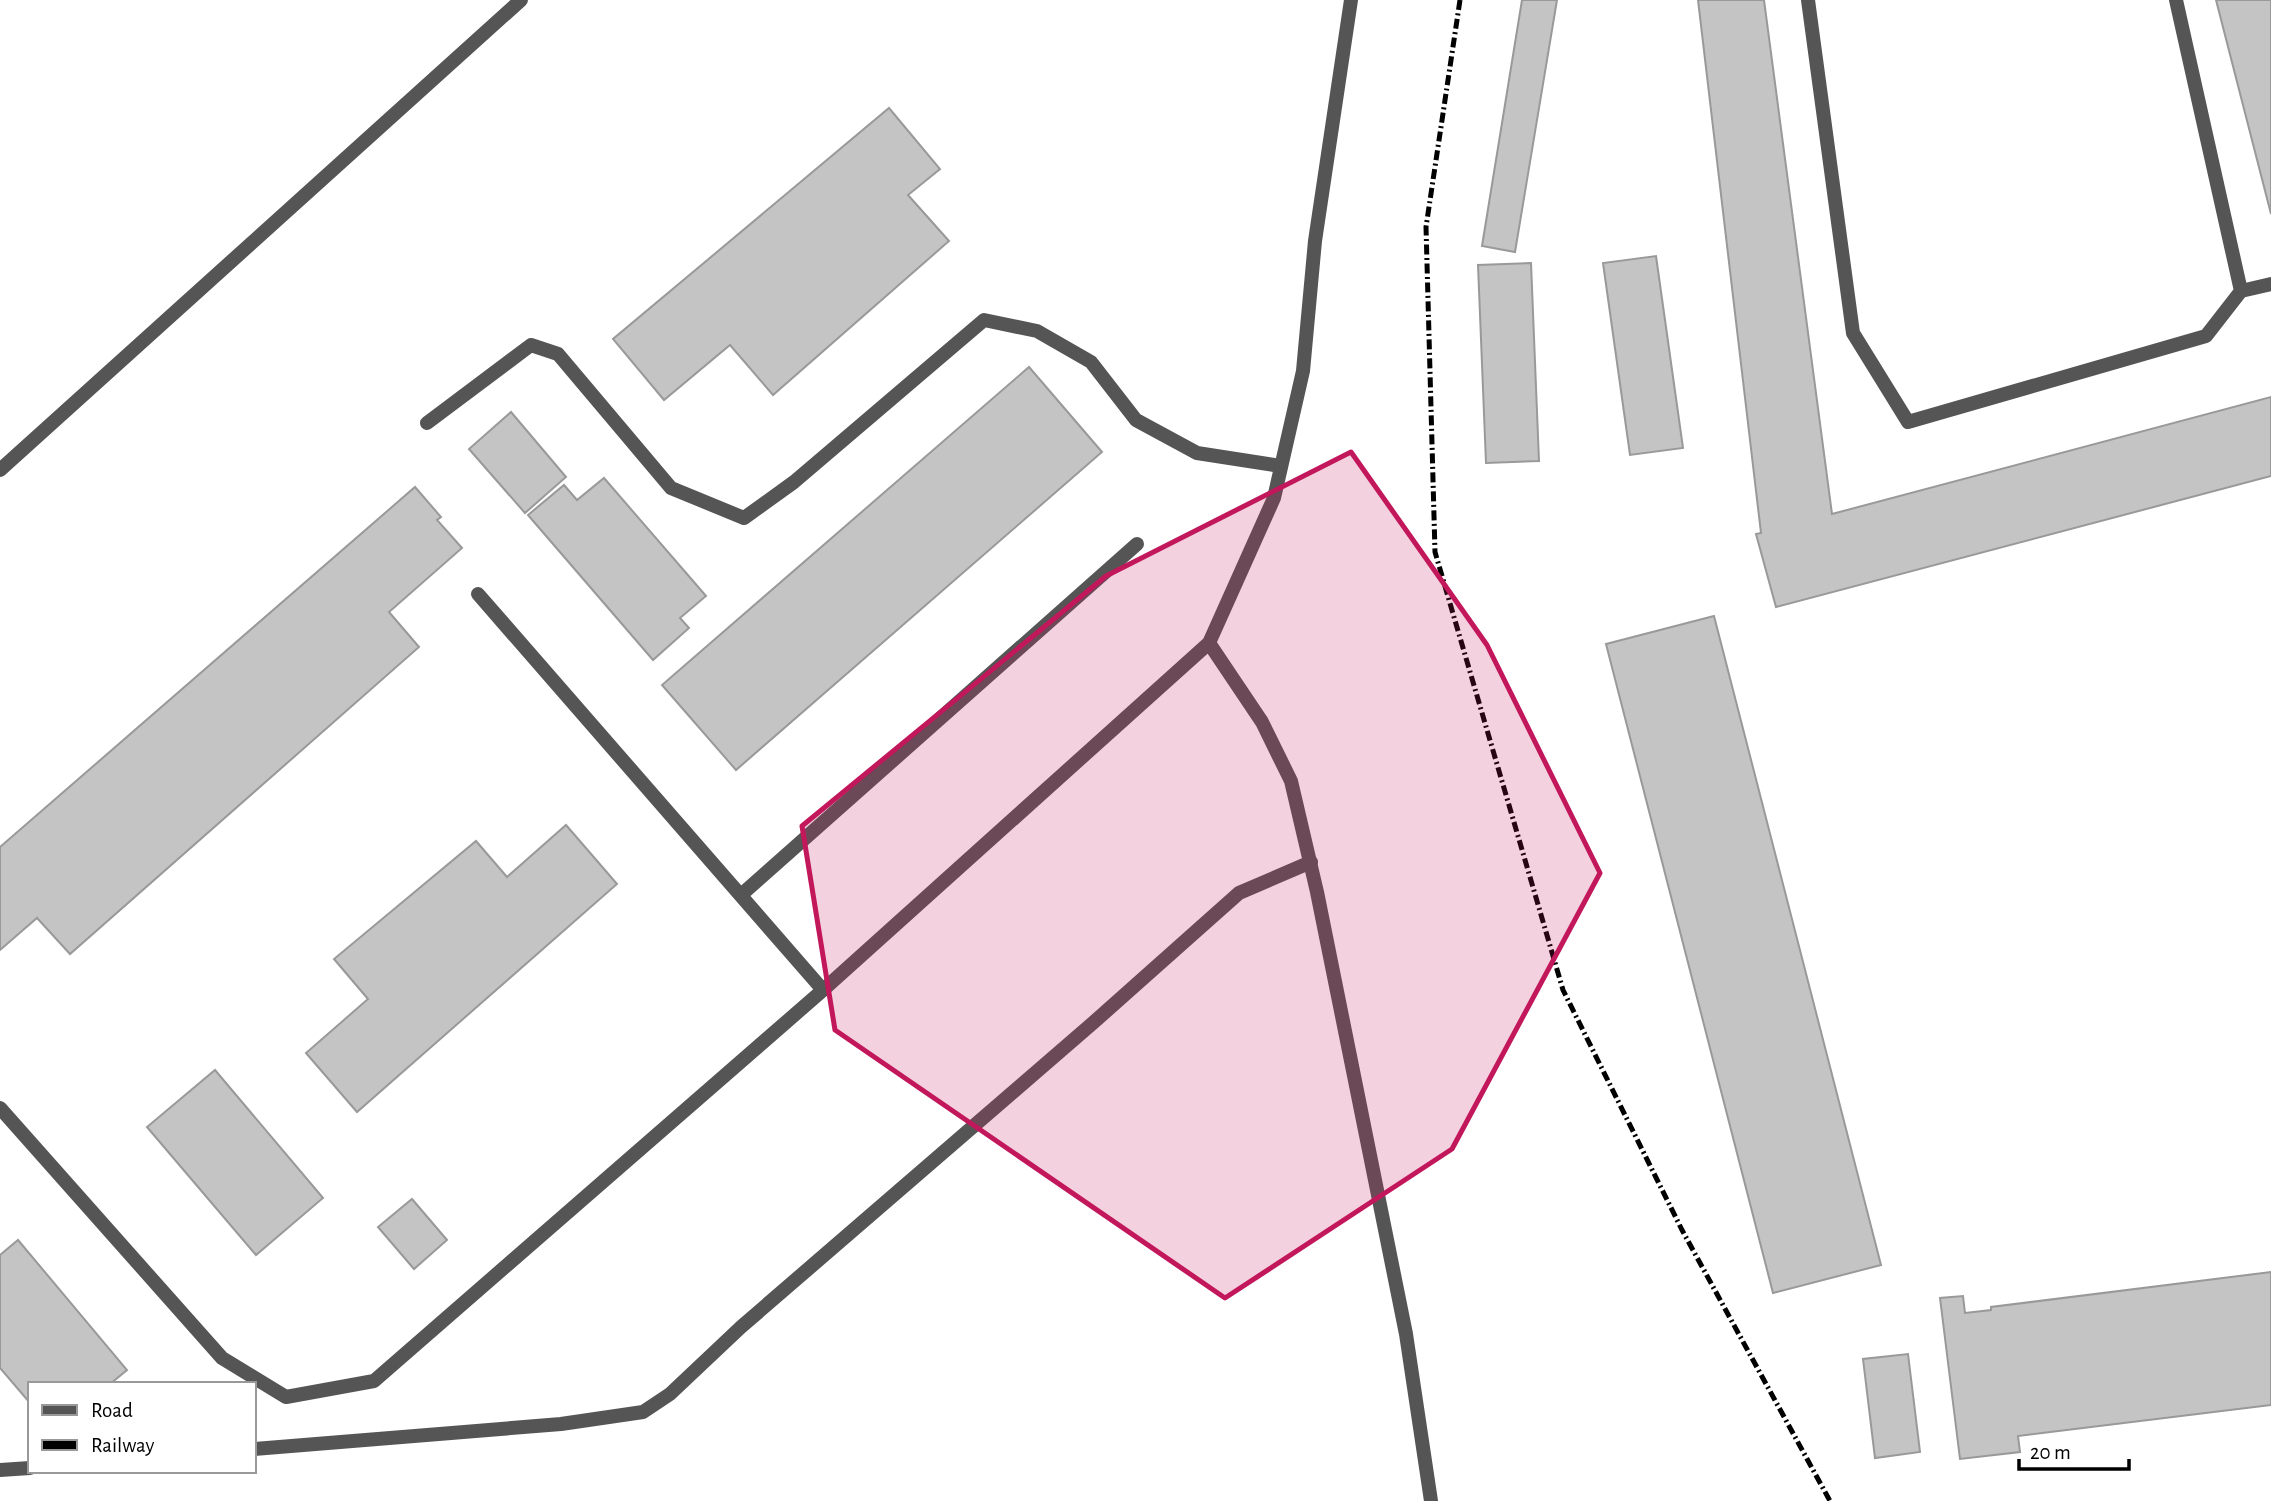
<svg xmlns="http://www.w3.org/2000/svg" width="2271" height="1501" font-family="'Alegreya Sans',sans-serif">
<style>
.building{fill:#c4c4c4;stroke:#999;stroke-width:2}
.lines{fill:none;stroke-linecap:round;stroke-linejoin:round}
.lane{stroke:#555;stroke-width:14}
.street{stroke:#555;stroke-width:14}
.rail{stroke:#000;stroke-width:5;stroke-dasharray:10 3.5 2 3.5;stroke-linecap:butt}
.marked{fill:#c2185b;fill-opacity:0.2;stroke:#c2185b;stroke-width:5;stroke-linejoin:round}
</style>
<rect width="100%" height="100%" fill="#fff"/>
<g class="building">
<polygon points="1522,0 1557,0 1515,252 1482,246"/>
<polygon points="1698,0 1764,0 1832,514 2271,397 2271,476 1776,607 1756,534 1761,533"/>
<polygon points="2216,0 2271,0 2271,214"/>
<polygon points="889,108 940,169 908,195 949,241 773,395 730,345 664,400 613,339"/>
<polygon points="1656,256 1683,448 1630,455 1603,263"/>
<polygon points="1531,263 1539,461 1486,463 1478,265"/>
<polygon points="1029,367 1102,452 736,770 662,685"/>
<polygon points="511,412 566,477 525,513 469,449"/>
<polygon points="604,478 706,596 680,618 689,628 653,660 528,515 564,485 577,500"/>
<polygon points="415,487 441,517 437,520 462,548 389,612 419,647 70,954 37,918 0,950 0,847"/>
<polygon points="1714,616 1881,1265 1773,1293 1606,644"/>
<polygon points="566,825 617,884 357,1112 306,1053 368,999 334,959 476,841 507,877"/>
<polygon points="215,1070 323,1198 256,1255 147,1127"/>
<polygon points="412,1199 447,1240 414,1269 378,1227"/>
<polygon points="18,1240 127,1370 110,1384 30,1384 30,1403 0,1368 0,1255"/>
<polygon points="2271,1272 2271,1405 2018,1436 2020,1452 1960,1459 1940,1298 1963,1296 1965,1313 1991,1310 1991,1307"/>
<polygon points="1908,1354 1920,1452 1875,1458 1863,1359"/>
</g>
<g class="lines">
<g class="lane">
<polyline points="1808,0 1853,333 1908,422 2206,336 2241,291 2176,0"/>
<polyline points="2241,291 2271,284"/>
<polyline points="427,423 531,345 558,354 671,488 744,518 794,482 984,320 1037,331 1091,362 1136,420 1197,453 1281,466"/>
<polyline points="478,594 823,990"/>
<polyline points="1209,643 1262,722 1291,781 1317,892 1406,1334 1431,1501"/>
<polyline points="741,895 1137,544"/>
<polyline points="0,1108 222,1358 286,1397 374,1381 823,990 1209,643 1274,498 1303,371 1315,241 1351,0"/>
<polyline points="254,1449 561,1424 643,1412 670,1394 741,1327 1094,1022 1239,893 1311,862"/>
<polyline points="0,1470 30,1468"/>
</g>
<polyline class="street" points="0,470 521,0"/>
<polyline class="rail" points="1460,0 1426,227 1435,552 1563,990 1682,1230 1830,1501"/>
</g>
<path class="marked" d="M1351 452 1487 645 1600 873 1452 1149 1225 1298 835 1030 802 826 1106 576Z"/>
<rect x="28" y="1382" width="228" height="91" fill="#ffffff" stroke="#999999" stroke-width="2"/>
<rect x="42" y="1405" width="35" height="10" fill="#555555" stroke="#999999" stroke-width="2"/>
<text x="91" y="1417" font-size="21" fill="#000000">Road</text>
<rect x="42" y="1440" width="35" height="10" fill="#000000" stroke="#999999" stroke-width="2"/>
<text x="91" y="1452" font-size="21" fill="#000000">Railway</text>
<path d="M2019 1459v10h110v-10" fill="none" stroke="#000000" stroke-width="3.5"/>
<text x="2030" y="1459" font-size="21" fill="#000000" stroke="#ffffff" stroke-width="5" paint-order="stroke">20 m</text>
</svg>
